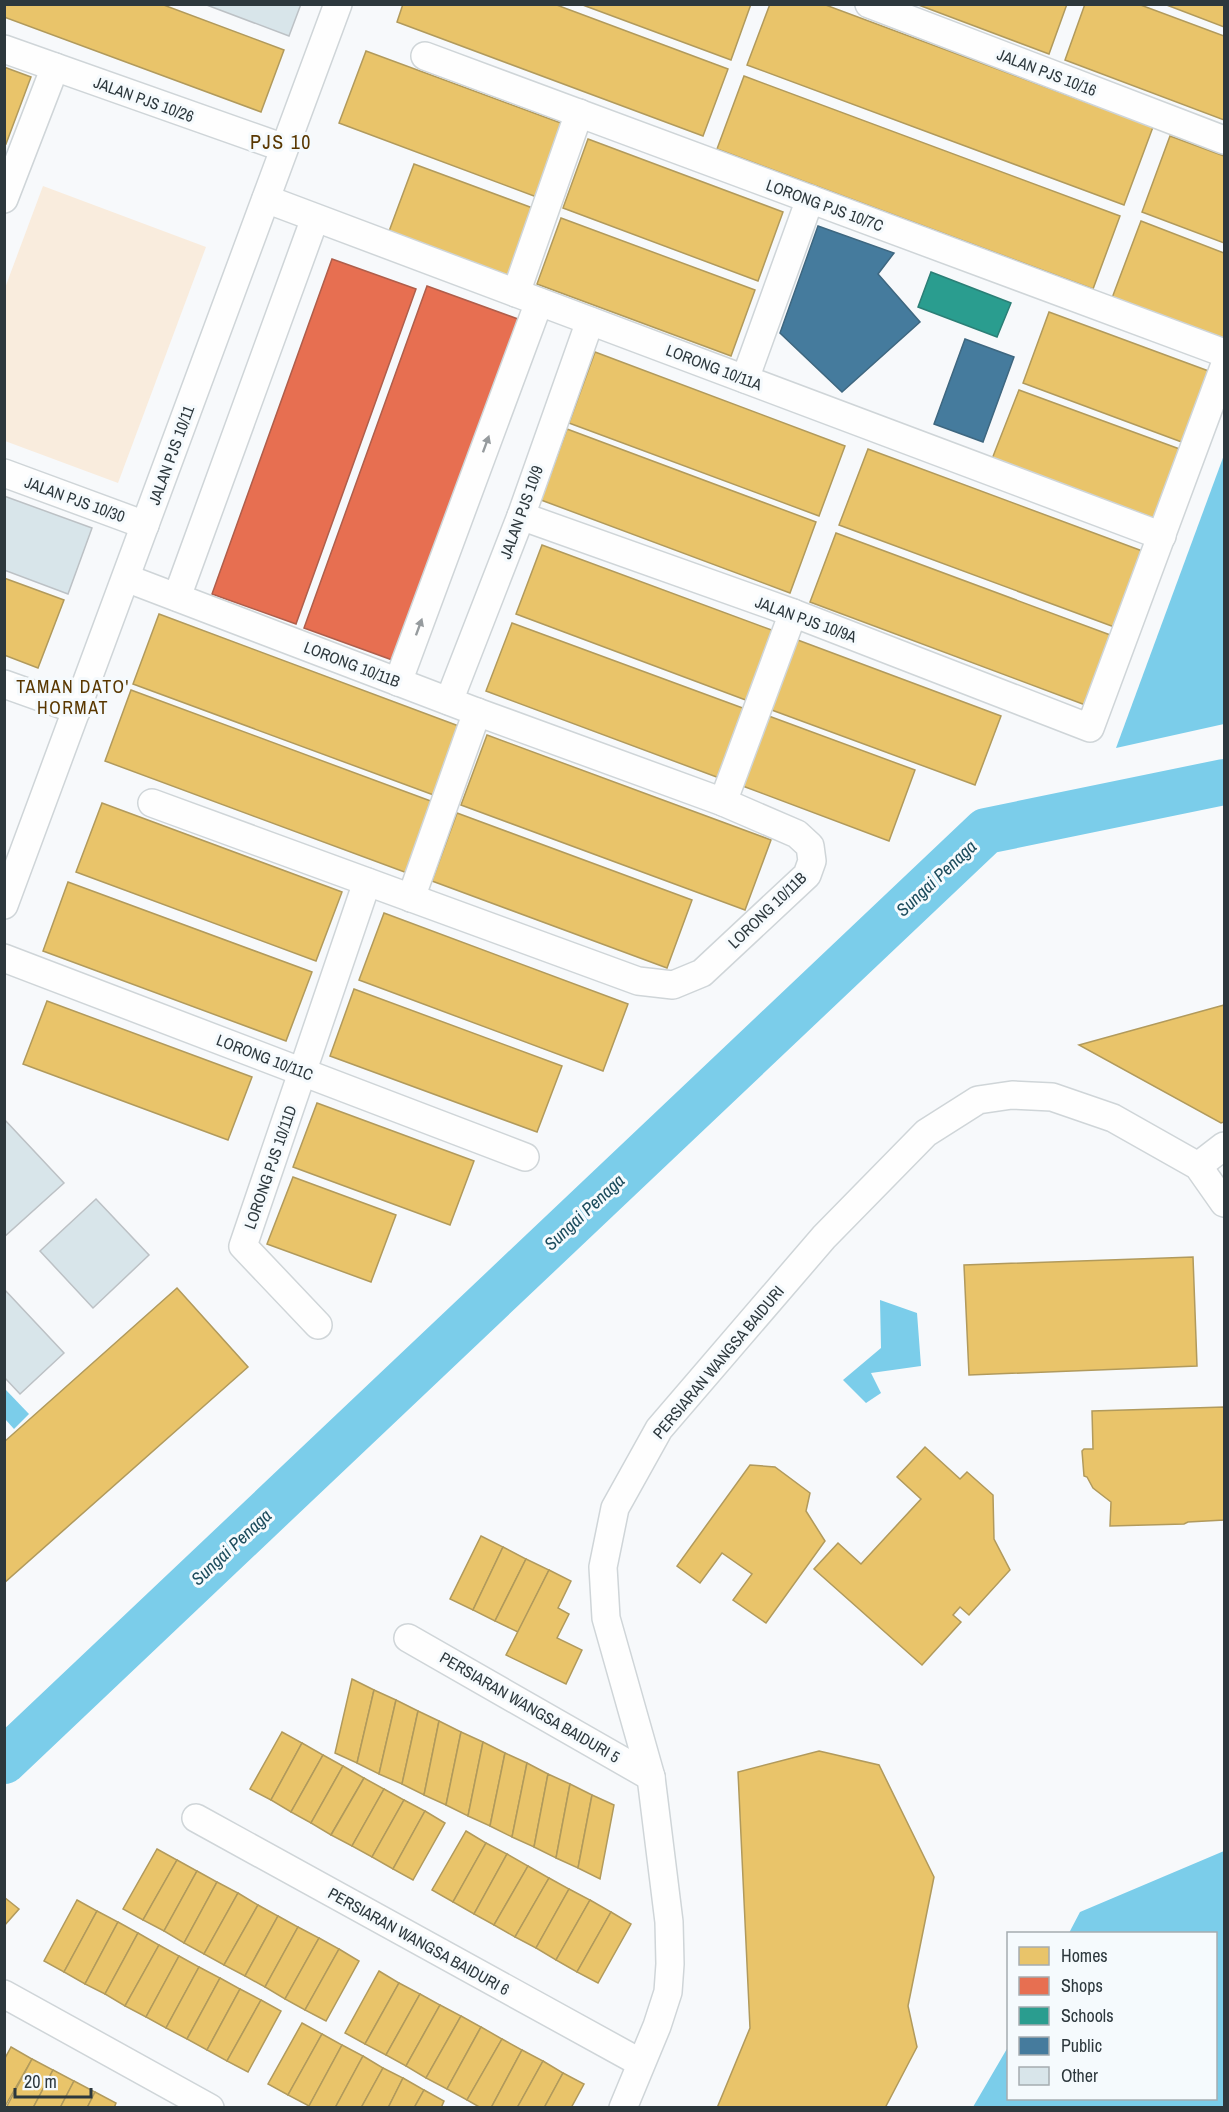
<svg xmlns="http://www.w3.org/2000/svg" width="1229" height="2112" font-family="'Archivo Narrow',sans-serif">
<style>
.green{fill:#f9ecdd}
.water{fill:#7bcdea}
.homes{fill:#e9c46a;stroke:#b19a5c;stroke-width:1.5}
.shops{fill:#e76f51;stroke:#af5e4b;stroke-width:1.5}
.schools{fill:#2a9d8f;stroke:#2b7f76;stroke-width:1.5}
.public{fill:#457b9d;stroke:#3e6780;stroke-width:1.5}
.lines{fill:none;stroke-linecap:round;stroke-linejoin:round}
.river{stroke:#7bcdea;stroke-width:46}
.building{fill:#d8e5ea;stroke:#bcc1c5;stroke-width:1.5}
.minor-casing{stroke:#cfd5d8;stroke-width:30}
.minor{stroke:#fefefe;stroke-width:27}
.oneway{fill:#969b9e}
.labels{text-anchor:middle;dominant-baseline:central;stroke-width:6;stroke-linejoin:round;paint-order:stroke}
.street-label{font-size:16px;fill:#2d383d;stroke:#f5fafd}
.neighbourhood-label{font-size:18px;letter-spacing:1.5px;fill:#593700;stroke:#f5fafd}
.water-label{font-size:18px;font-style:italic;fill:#1b4b5c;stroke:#f5fafd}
.quarter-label{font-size:20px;letter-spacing:1.5px;fill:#593700;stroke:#f5fafd}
</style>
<rect width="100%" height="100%" fill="#f7f9fb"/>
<polygon class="green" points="43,186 206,247 118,483 5,441 5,288"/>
<g class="water">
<polygon points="1224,455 1224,724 1116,748"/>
<polygon points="880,1300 917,1313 921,1366 871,1373 881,1393 866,1403 843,1380 881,1348"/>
<polygon points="5,1389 29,1414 14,1429 5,1419"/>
<polygon points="1224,1851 1224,2107 973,2107 1008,2047 1008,2098 1216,2098 1216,1934 1069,1933 1080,1912"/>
</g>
<g class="homes">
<polygon points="4,4 161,4 284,50 261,112 4,17"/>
<polygon points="403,4 554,4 728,69 703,136 397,22"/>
<polygon points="580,4 751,4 731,60"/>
<polygon points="770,4 823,4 1153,127 1124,205 747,65"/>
<polygon points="916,4 1067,4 1049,54"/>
<polygon points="1085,4 1138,4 1224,36 1224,120 1065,60"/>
<polygon points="1164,4 1224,4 1224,27"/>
<polygon points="366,51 569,126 542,199 339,123"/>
<polygon points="4,67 31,77 6,144 4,143"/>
<polygon points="744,76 1120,216 1093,289 717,149"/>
<polygon points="1170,136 1224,156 1224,243 1142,212"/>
<polygon points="588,139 783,212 758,281 563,208"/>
<polygon points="414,164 538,210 512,280 388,234"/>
<polygon points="561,218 755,290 731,356 537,284"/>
<polygon points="1141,221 1224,253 1224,340 1112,298"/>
<polygon points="1049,312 1214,373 1187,444 1023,383"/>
<polygon points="595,352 845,446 819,516 569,423"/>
<polygon points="1019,390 1185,451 1159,521 992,459"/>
<polygon points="567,429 816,522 790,593 541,500"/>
<polygon points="868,449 1145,552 1117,628 839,525"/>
<polygon points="836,533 1113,636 1088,706 810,602"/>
<polygon points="542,545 777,632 751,702 516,614"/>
<polygon points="4,578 64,600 38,668 4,655"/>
<polygon points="159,614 464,728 439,797 133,684"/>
<polygon points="512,623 748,710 722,779 486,691"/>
<polygon points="795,639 1001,716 975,785 769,709"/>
<polygon points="131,690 436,803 410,874 105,761"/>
<polygon points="766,715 915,770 889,841 740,785"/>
<polygon points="487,735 771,840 745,910 461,805"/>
<polygon points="102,803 342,892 316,961 76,872"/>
<polygon points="457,813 692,900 667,968 432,881"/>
<polygon points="68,882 312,972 286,1041 43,951"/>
<polygon points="384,913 628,1004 603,1071 359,980"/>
<polygon points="354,989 562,1066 537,1132 330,1056"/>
<polygon points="47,1001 252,1077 228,1140 23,1064"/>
<polygon points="1224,1005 1224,1122 1221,1123 1079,1045"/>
<polygon points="317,1103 474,1161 450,1225 293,1167"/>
<polygon points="293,1177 396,1215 371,1282 267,1244"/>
<polygon points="1193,1257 1197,1366 969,1375 964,1265"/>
<polygon points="177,1288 248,1367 4,1583 4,1442"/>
<polygon points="1224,1407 1224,1520 1188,1522 1184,1524 1110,1526 1111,1502 1093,1488 1087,1477 1084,1476 1082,1451 1084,1449 1093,1449 1092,1411"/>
<polygon points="925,1447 960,1479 967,1472 993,1495 994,1539 1010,1570 969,1615 960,1607 953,1615 961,1622 922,1665 814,1569 838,1543 861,1564 921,1499 897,1477"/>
<polygon points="750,1465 775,1467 810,1493 806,1511 825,1541 766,1623 733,1600 752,1574 722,1553 700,1583 677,1566"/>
<polygon points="481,1536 503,1547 473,1610 450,1599"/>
<polygon points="503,1547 526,1559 495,1621 473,1610"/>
<polygon points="526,1559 549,1570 518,1632 495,1621"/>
<polygon points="549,1570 571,1581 558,1608 569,1614 557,1638 582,1650 566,1684 506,1655"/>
<polygon points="352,1679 374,1690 357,1763 335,1753"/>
<polygon points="374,1690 396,1700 379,1774 357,1763"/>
<polygon points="396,1700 418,1711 402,1784 379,1774"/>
<polygon points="418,1711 439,1721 424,1795 402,1784"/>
<polygon points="439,1721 461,1732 446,1805 424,1795"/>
<polygon points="282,1732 302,1743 271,1800 250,1789"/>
<polygon points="461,1732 483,1742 468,1816 446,1805"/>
<polygon points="483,1742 505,1753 490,1826 468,1816"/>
<polygon points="302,1743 323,1755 291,1812 271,1800"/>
<polygon points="819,1751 879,1765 934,1877 908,2006 917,2047 885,2108 717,2108 750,2028 738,1772"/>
<polygon points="505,1753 527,1763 512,1837 490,1826"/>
<polygon points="323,1755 343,1766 311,1823 291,1812"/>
<polygon points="527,1763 548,1774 534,1847 512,1837"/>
<polygon points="343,1766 364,1778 331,1835 311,1823"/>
<polygon points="548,1774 570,1784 556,1858 534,1847"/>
<polygon points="364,1778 384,1789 352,1846 331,1835"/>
<polygon points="570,1784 592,1795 578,1868 556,1858"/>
<polygon points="384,1789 404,1800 372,1857 352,1846"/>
<polygon points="592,1795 614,1805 600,1879 578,1868"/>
<polygon points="404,1800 425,1811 393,1869 372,1857"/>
<polygon points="425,1811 445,1823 413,1880 393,1869"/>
<polygon points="466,1831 486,1843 453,1902 432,1890"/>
<polygon points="486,1843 507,1854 474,1914 453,1902"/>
<polygon points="157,1849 177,1860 143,1920 123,1909"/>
<polygon points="507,1854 528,1866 494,1925 474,1914"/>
<polygon points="177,1860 197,1871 164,1931 143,1920"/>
<polygon points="528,1866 549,1878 515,1937 494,1925"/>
<polygon points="197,1871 217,1882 184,1943 164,1931"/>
<polygon points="549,1878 569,1889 536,1948 515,1937"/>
<polygon points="217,1882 238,1893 204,1954 184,1943"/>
<polygon points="569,1889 590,1900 556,1960 536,1948"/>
<polygon points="238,1893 258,1905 224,1965 204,1954"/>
<polygon points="4,1897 19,1909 4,1926"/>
<polygon points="77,1900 97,1911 64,1972 44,1961"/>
<polygon points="590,1900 611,1912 577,1972 556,1960"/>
<polygon points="258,1905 278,1916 245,1976 224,1965"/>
<polygon points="97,1911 118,1922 85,1984 64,1972"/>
<polygon points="611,1912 631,1924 598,1983 577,1972"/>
<polygon points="278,1916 298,1927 265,1987 245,1976"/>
<polygon points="118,1922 138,1933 105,1994 85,1984"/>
<polygon points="298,1927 319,1938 285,1999 265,1987"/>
<polygon points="138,1933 159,1945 125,2006 105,1994"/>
<polygon points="319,1938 339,1949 305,2010 285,1999"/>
<polygon points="159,1945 179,1956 146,2017 125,2006"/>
<polygon points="339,1949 359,1961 326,2021 305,2010"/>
<polygon points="179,1956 199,1967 166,2028 146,2017"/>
<polygon points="199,1967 220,1978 187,2039 166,2028"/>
<polygon points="379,1971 399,1983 365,2044 345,2033"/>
<polygon points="220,1978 240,1989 207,2050 187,2039"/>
<polygon points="399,1983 420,1994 386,2055 365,2044"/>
<polygon points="240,1989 261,2000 227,2061 207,2050"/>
<polygon points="420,1994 440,2005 406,2066 386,2055"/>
<polygon points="261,2000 281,2011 248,2072 227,2061"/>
<polygon points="440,2005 461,2016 426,2078 406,2066"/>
<polygon points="461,2016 481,2027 447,2089 426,2078"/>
<polygon points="302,2023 322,2034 288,2095 268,2084"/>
<polygon points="481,2027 502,2039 467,2100 447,2089"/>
<polygon points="322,2034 342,2045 309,2106 288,2095"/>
<polygon points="502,2039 522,2050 491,2108 481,2108 467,2100"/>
<polygon points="342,2045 363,2056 335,2108 311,2108 309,2106"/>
<polygon points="11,2047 32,2059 4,2108 4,2060"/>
<polygon points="522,2050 543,2061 517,2108 491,2108"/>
<polygon points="363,2056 383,2068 361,2108 335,2108"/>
<polygon points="32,2059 53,2070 33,2108 6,2108"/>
<polygon points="543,2061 563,2073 544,2108 517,2108"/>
<polygon points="383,2068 403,2078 388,2108 361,2108"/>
<polygon points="53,2070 74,2081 60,2108 33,2108"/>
<polygon points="563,2073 584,2084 571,2108 544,2108"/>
<polygon points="403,2078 424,2090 414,2108 388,2108"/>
<polygon points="74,2081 95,2092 87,2108 60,2108"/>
<polygon points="424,2090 444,2101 441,2108 414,2108"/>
<polygon points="95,2092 116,2103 114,2108 87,2108"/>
</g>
<g class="shops">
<polygon points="332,259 416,289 296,624 212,594"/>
<polygon points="427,286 518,319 395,661 304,628"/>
</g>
<polygon class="schools" points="931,272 1011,303 997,337 918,307"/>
<g class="public">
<polygon points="818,226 894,253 878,274 920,322 842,392 780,333"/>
<polygon points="965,339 1014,357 983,442 934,424"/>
</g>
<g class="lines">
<polyline class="river" points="4,1761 986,831 1224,782"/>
</g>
<g class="building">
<polygon points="204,4 301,4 289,36"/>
<polygon points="4,496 92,528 68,594 4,570"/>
<polygon points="4,1119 64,1183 4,1237"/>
<polygon points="96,1199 149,1255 93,1308 40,1251"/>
<polygon points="4,1289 64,1353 20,1394 4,1377"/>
</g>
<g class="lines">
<g class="minor-casing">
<g id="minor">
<polyline points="869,4 1224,140"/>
<polyline points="4,49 284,148"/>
<polyline points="425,56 1224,353"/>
<polyline points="4,199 55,67"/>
<polyline points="266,199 1162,536"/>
<polyline points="516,293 579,113"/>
<polyline points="745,379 810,199"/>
<polyline points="4,473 145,525"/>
<polyline points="521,516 793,613 1090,728 1224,367"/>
<polyline points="126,578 477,712 723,802 797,834 810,846 812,861 807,875 702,973 673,985 638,981 152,803"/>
<polyline points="177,597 315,218"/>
<polyline points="398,682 539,302"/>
<polyline points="4,684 77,710"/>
<polyline points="449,701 521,516 590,321"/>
<polyline points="723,802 793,613"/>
<polyline points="411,898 477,712"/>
<polyline points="4,905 338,4"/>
<polyline points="4,958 525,1157"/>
<polyline points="1198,1166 1224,1146"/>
<polyline points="318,1325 243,1246 367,882"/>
<polyline points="408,1638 651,1777"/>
<polyline points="196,1818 641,2063"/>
<polyline points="4,1994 210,2108"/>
<polyline points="623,2108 657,2026 668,1992 670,1964 669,1922 651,1777 606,1618 603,1567 615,1508 659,1429 824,1237 926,1133 978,1100 1012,1095 1052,1097 1113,1118 1198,1166 1224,1203"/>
</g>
</g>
<use href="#minor" class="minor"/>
</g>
<defs><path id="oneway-solid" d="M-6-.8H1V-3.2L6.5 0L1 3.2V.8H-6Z" transform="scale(1.5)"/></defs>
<g class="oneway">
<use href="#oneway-solid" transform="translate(486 444) rotate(-70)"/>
<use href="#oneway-solid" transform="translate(419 627) rotate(-70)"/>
</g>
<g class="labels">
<g class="street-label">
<text transform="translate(1047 72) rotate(21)">JALAN PJS 10/16</text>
<text transform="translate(144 99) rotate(20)">JALAN PJS 10/26</text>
<text transform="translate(825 205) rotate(20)">LORONG PJS 10/7C</text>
<text transform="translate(714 367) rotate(21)">LORONG 10/11A</text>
<text transform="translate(171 455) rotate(-70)">JALAN PJS 10/11</text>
<text transform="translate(75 499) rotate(20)">JALAN PJS 10/30</text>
<text transform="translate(521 512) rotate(-70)">JALAN PJS 10/9</text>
<text transform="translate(806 619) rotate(20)">JALAN PJS 10/9A</text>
<text transform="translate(352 664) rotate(21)">LORONG 10/11B</text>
<text transform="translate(767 910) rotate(-44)">LORONG 10/11B</text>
<text transform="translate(265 1057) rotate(21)">LORONG 10/11C</text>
<text transform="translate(270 1167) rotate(-71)">LORONG PJS 10/11D</text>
<text transform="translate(718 1362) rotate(-50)">PERSIARAN WANGSA BAIDURI</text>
<text transform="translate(530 1707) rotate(30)">PERSIARAN WANGSA BAIDURI 5</text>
<text transform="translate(419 1941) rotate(29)">PERSIARAN WANGSA BAIDURI 6</text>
</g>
<g class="neighbourhood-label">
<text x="73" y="686">TAMAN DATO'<tspan x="73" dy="21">HORMAT</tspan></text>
</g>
<g class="water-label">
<text transform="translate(936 878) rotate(-43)">Sungai Penaga</text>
<text transform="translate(584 1212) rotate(-43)">Sungai Penaga</text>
<text transform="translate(231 1547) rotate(-43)">Sungai Penaga</text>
</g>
<g class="quarter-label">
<text x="281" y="141">PJS 10</text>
</g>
</g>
<rect width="1229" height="2112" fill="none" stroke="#2d383d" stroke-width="12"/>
<rect x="1007" y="1932" width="210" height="168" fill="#f5fafd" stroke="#a5acb0" stroke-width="1.5"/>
<rect x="1019" y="1947" width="30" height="18" fill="#e9c46a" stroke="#a5acb0" stroke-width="1.5"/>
<text x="1061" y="1962" font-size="18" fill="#2d383d">Homes</text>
<rect x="1019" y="1977" width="30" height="18" fill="#e76f51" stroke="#a5acb0" stroke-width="1.5"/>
<text x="1061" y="1992" font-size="18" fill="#2d383d">Shops</text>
<rect x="1019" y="2007" width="30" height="18" fill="#2a9d8f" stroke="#a5acb0" stroke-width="1.5"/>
<text x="1061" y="2022" font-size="18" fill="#2d383d">Schools</text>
<rect x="1019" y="2037" width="30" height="18" fill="#457b9d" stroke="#a5acb0" stroke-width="1.5"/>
<text x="1061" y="2052" font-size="18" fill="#2d383d">Public</text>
<rect x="1019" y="2067" width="30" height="18" fill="#d8e5ea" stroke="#a5acb0" stroke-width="1.5"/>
<text x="1061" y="2082" font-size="18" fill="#2d383d">Other</text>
<path d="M15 2088v9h76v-9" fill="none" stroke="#2d383d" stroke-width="3"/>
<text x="24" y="2088" font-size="18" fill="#2d383d" stroke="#f5fafd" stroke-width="4.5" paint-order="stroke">20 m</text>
</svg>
